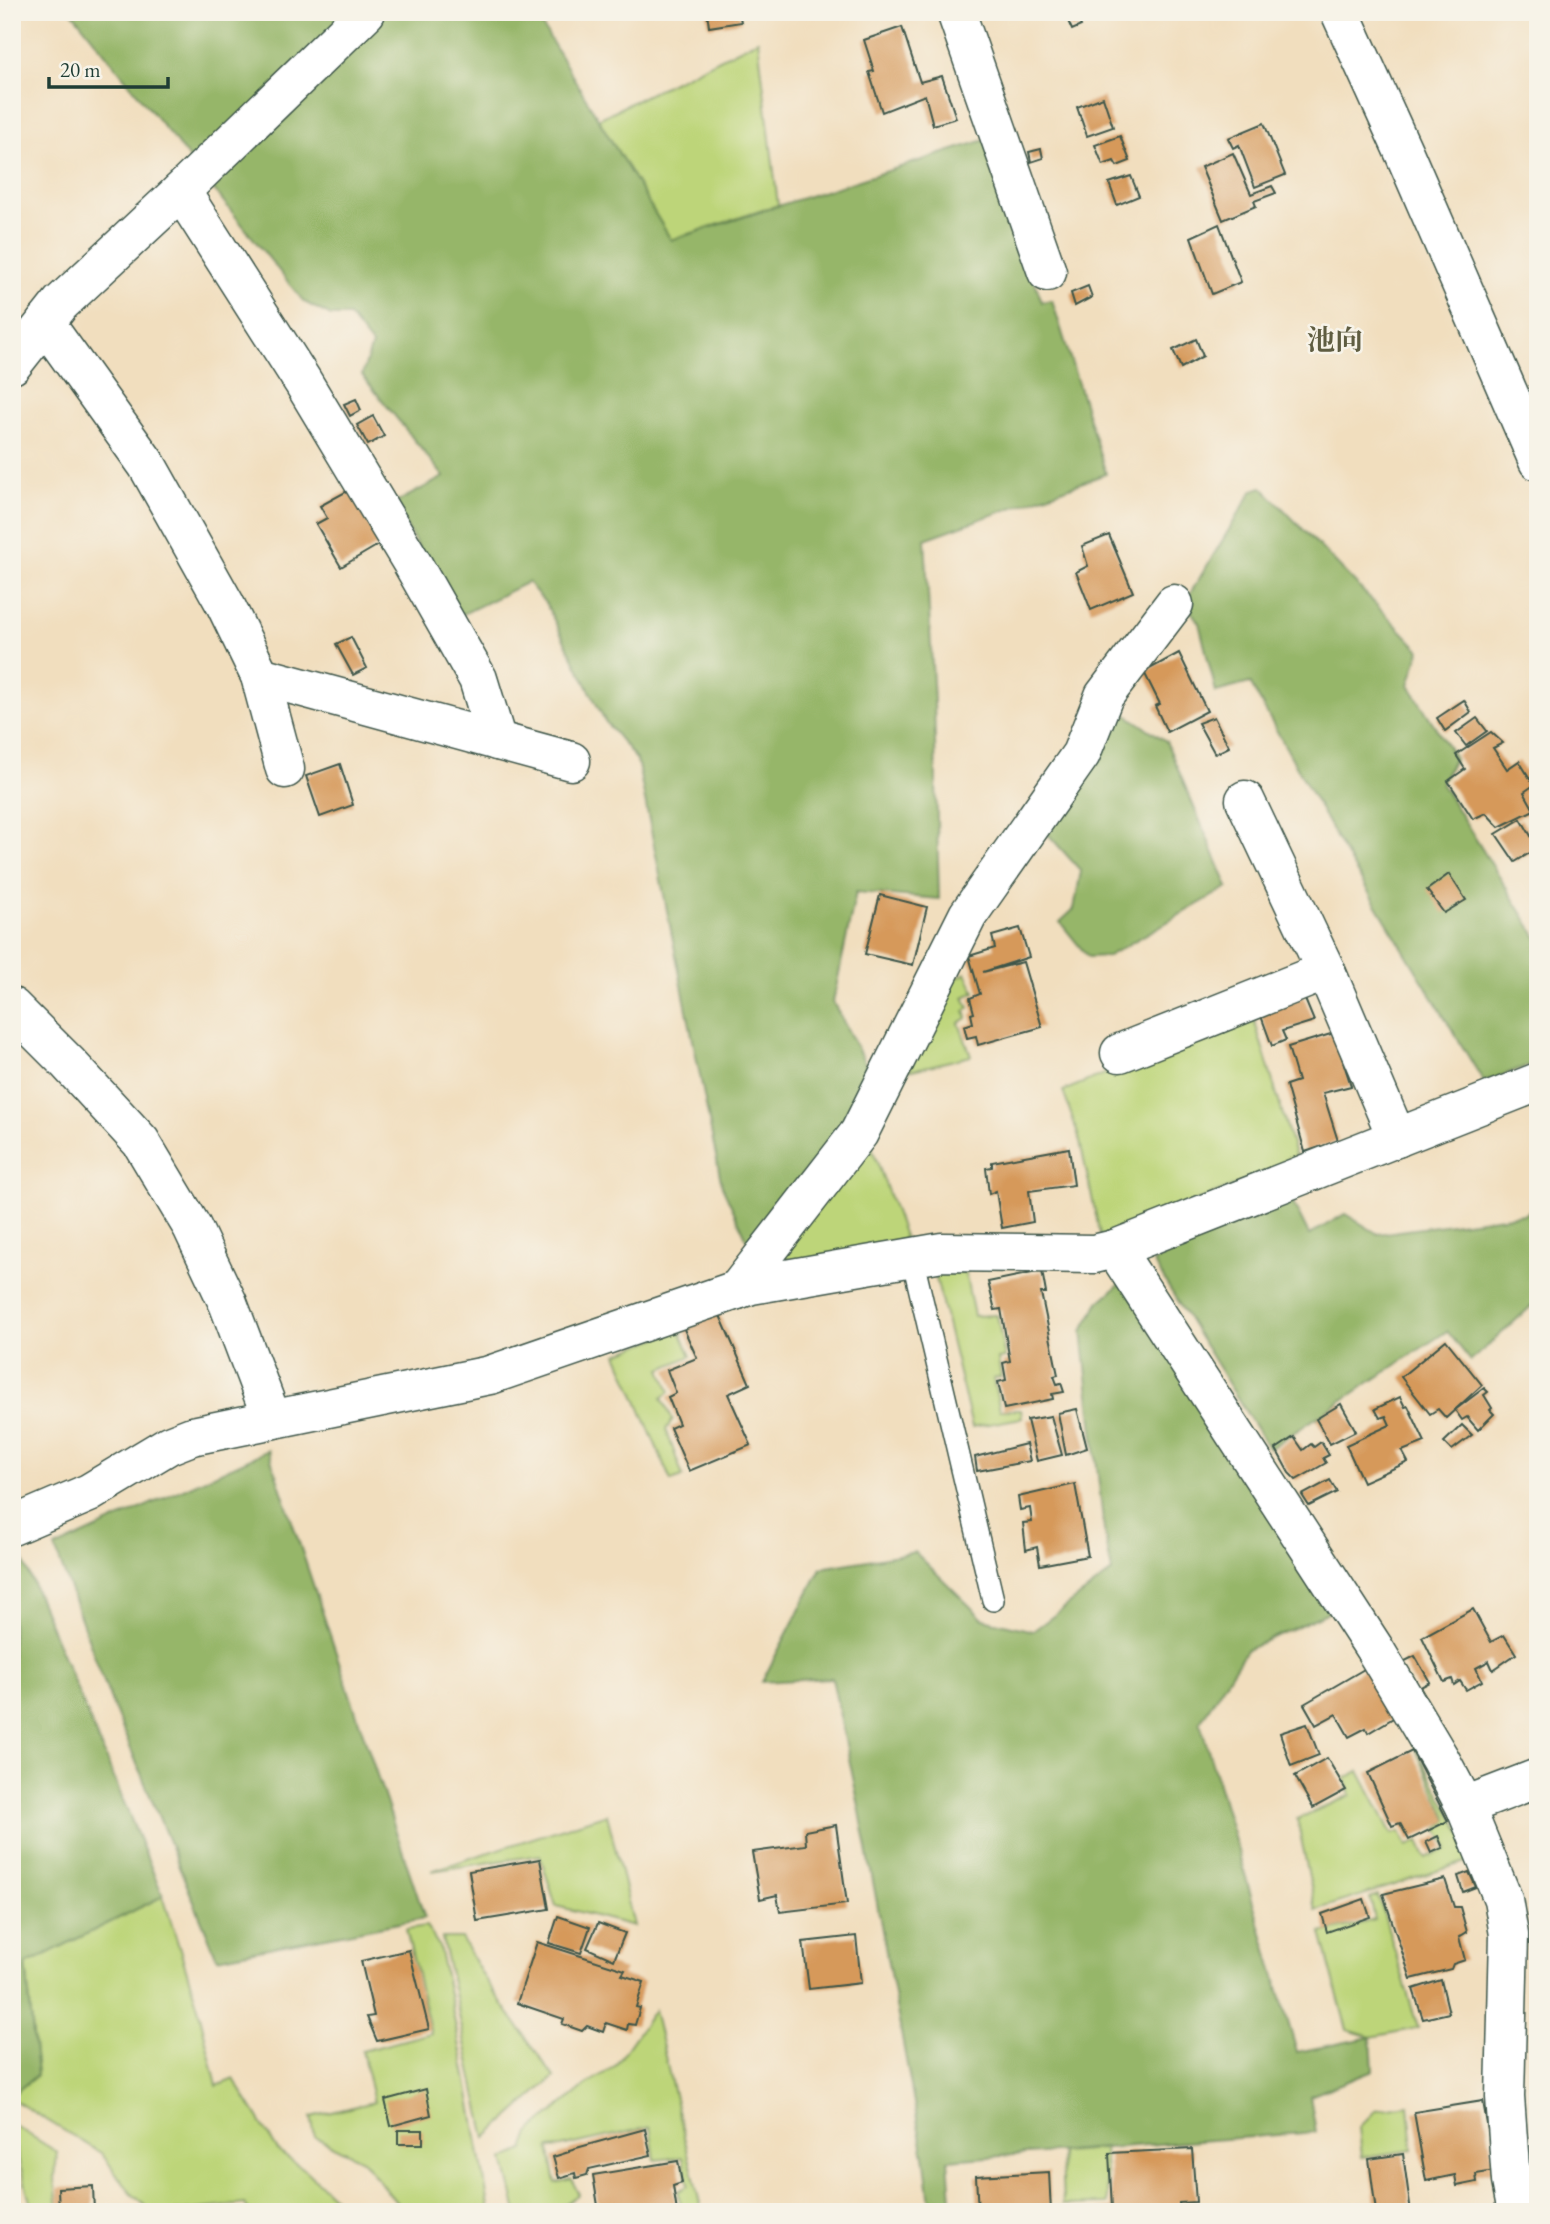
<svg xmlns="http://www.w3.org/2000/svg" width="1550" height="2224" font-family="'EB Garamond','Noto Serif JP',serif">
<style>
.green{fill:#bdd579;stroke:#6e8956;stroke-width:2}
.forest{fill:#96b669;stroke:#5a7a4e;stroke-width:2}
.building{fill:#d6995a}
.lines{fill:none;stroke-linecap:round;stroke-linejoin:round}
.service-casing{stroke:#3e5549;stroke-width:24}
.minor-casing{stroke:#3e5549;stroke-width:41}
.tertiary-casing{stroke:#3e5549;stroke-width:41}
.service{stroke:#fff;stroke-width:21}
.minor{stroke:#fff;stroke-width:38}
.tertiary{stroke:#fff;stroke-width:38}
.labels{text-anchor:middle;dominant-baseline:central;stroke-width:5;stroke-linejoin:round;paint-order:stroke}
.quarter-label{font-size:28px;font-weight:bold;fill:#5f5d41;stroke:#f7f3e8}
</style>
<rect width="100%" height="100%" fill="#f7f3e8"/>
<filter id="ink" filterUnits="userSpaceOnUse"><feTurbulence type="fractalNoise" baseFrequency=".0143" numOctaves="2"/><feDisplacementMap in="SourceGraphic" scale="14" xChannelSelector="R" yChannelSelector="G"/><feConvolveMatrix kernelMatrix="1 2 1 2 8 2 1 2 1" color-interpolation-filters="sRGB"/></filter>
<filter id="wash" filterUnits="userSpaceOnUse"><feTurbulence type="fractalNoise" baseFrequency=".00686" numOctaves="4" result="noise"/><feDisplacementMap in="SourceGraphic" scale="28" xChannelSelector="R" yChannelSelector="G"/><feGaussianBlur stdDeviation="1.57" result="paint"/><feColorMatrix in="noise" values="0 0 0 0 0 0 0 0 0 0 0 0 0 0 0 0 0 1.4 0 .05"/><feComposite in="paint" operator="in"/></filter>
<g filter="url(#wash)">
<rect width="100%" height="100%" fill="#f1debe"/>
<g class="green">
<polygon points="758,40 778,205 671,240 598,119"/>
<polygon points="966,973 975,992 964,997 969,1008 965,1011 967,1018 959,1023 971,1056 908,1071 948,983"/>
<polygon points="1252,1013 1297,1161 1101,1239 1079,1137 1063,1091"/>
<polygon points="870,1142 905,1239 762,1270"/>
<polygon points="965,1272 974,1316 997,1315 1005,1358 998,1359 1001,1377 993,1379 1000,1410 1021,1410 1022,1418 972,1427 935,1274"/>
<polygon points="679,1329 691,1356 661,1369 670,1392 662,1398 673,1420 666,1429 683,1477 671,1481 617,1354"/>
<polygon points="1413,1743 1475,1859 1316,1910 1297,1819 1351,1795 1345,1778 1359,1771 1392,1834 1400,1832 1407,1846 1419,1841 1426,1858 1448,1849 1438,1829 1448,1820"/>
<polygon points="607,1814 634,1926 556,1906 540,1855 431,1871"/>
<polygon points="1378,1895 1418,2028 1371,2037 1347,2030 1321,1933 1375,1920 1370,1898"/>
<polygon points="163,1896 198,2007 217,2086 234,2079 279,2152 309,2173 349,2212 249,2212 245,2204 176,2212 153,2212 131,2193 101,2153 12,2099 12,2095 37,2075 26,1964"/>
<polygon points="426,1926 439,1946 467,2081 490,2212 404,2212 362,2160 315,2137 311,2117 374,2102 362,2051 431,2033 406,1929"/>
<polygon points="442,1938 461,1938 483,1976 554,2077 486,2138"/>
<polygon points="654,2010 702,2212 683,2212 678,2191 688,2186 683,2157 655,2160 650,2127 561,2147 549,2148 556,2183 571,2179 579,2194 564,2205 561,2212 517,2212 504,2159 524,2150 531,2131 586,2085 615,2066"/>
<polygon points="1409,2105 1413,2150 1362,2157 1359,2127 1376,2110"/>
<polygon points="12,2124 57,2152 55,2179 58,2212 33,2212 12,2136"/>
<polygon points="1104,2149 1108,2204 1063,2205 1061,2152"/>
</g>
<g class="forest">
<polygon points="72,12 534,12 671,240 985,140 1042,302 1052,300 1106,474 925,539 934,701 939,899 856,892 833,1002 875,1082 749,1244 722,1186 637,760 605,721 546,604 528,582 459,616 393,504 444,477 362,375 372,345 349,316 331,316 304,302"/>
<polygon points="1262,487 1420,650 1409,685 1455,758 1441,783 1538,939 1538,1062 1484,1082 1343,850 1250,683 1216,692 1199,623 1185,602 1253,490"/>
<polygon points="1115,707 1166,741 1228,887 1108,956 1088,957 1060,922 1074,909 1081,871 1047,833"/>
<polygon points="1288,1193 1309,1235 1345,1214 1378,1234 1525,1214 1538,1203 1538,1300 1471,1361 1447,1331 1269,1449 1153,1262"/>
<polygon points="1122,1282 1331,1611 1246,1650 1200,1722 1297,2052 1371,2037 1373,2071 1310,2096 1316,2132 948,2160 952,2212 931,2212 925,2162 859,1806 832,1678 762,1682 821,1568 915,1552 983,1619 1033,1631 1112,1572 1104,1530 1082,1331 1099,1302"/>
<polygon points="268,1450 425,1918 217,1958 111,1701 55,1548"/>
<polygon points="16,1543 163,1896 26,1964 37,2075 12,2095 12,1544"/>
</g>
<g id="blocks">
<g class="building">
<polygon points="707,12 739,12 741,22 709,27"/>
<polygon points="1064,12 1075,12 1081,26 1072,30"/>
<polygon points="902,27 920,82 942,76 956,118 933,125 925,95 882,112 869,72 874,71 864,40"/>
<polygon points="1103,97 1113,127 1087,136 1077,107"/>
<polygon points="1264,123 1285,175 1255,187 1239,145 1233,148 1228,138"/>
<polygon points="1120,136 1130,161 1117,166 1114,161 1103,165 1095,145"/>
<polygon points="1041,149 1043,158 1031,162 1029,152"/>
<polygon points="1233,153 1251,194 1272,186 1276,193 1254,201 1256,206 1223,220 1201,167"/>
<polygon points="1131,176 1139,196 1117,205 1109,183"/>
<polygon points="1219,224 1241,282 1212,294 1191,237"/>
<polygon points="1088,286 1092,297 1075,306 1071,293"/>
<polygon points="1196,339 1203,356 1181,368 1173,350"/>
<polygon points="356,399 361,410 350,416 344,404"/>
<polygon points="373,416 384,436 368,445 357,425"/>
<polygon points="349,490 380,544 341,567 316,524 327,518 320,506"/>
<polygon points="1109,535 1133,592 1091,610 1076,572 1088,566 1082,546"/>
<polygon points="351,637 367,668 353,675 336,644"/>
<polygon points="1179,653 1207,711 1167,732 1155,706 1160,704 1144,672"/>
<polygon points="1464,700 1471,712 1445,731 1437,718"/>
<polygon points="1214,717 1229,747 1215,754 1198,723"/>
<polygon points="1477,718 1487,731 1466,746 1456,733"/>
<polygon points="1491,732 1503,743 1493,748 1507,769 1519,761 1534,785 1524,792 1534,810 1499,827 1486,813 1473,819 1448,781 1465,769 1456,755"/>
<polygon points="340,764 353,805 320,817 306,776"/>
<polygon points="1521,819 1538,848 1515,862 1496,834"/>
<polygon points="1449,874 1466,900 1444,913 1427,890"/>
<polygon points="880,895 927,907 913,965 865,954"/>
<polygon points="1020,928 1029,957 983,972 1023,962 1042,1027 978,1045 976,1036 967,1038 964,1026 973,1023 971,1014 974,1013 970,998 980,994 969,956 995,948 992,936"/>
<polygon points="1304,997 1314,1021 1282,1031 1286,1040 1272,1046 1260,1013"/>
<polygon points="1334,1033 1351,1086 1323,1093 1338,1141 1305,1152 1286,1085 1298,1081 1288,1047"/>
<polygon points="1069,1148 1074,1185 1029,1191 1033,1222 1002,1228 996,1191 989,1194 986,1168 992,1167 992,1162"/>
<polygon points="1042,1271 1046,1293 1041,1293 1058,1375 1054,1376 1057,1384 1061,1383 1064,1392 1052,1394 1053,1399 1004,1409 998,1382 1006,1380 1003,1363 1010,1361 1001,1309 995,1310 988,1282"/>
<polygon points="719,1313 750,1384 728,1394 751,1445 689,1471 670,1428 679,1424 668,1397 676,1393 667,1370 697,1358 683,1327"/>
<polygon points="1446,1340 1482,1385 1446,1418 1438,1409 1430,1414 1401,1377"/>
<polygon points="1484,1388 1488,1392 1484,1395 1492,1408 1490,1410 1494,1414 1478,1430 1467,1417 1462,1420 1455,1410"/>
<polygon points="1400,1397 1405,1407 1408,1406 1425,1442 1402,1451 1408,1462 1363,1482 1346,1445 1390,1425 1386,1416 1380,1418 1375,1409"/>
<polygon points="1341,1404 1356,1431 1330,1444 1316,1419"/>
<polygon points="1077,1409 1087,1448 1066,1455 1058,1413"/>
<polygon points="1051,1416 1062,1455 1037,1461 1027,1420"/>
<polygon points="1462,1425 1472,1435 1452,1450 1444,1442"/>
<polygon points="1294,1437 1303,1450 1311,1444 1314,1447 1321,1442 1329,1455 1323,1458 1326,1463 1296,1480 1289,1473 1276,1449"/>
<polygon points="1026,1444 1030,1461 977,1471 975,1457"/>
<polygon points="1330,1480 1337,1492 1309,1506 1302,1495"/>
<polygon points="1075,1484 1088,1556 1040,1565 1037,1547 1026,1550 1023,1523 1032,1522 1030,1508 1020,1510 1018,1497"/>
<polygon points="1473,1609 1491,1642 1504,1635 1516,1654 1493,1670 1489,1661 1476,1668 1482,1681 1466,1690 1460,1681 1454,1685 1452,1679 1444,1682 1422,1637"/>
<polygon points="1415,1656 1430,1682 1417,1689 1403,1662"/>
<polygon points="1366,1668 1395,1717 1368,1733 1366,1728 1349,1737 1336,1714 1316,1725 1304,1704"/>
<polygon points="1307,1724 1319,1755 1291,1766 1280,1733"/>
<polygon points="1412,1751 1448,1821 1409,1840 1400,1823 1392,1826 1368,1773"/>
<polygon points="1327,1758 1346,1790 1313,1808 1295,1776"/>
<polygon points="836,1825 847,1904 780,1912 777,1895 760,1899 752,1852 806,1845 805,1831"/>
<polygon points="1438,1836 1443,1848 1431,1853 1426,1842"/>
<polygon points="540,1859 549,1909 477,1921 469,1871"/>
<polygon points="1469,1872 1476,1887 1463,1892 1458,1876"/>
<polygon points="1445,1879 1454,1907 1460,1907 1467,1932 1459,1937 1465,1960 1453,1964 1451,1969 1411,1979 1383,1894"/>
<polygon points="1364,1899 1370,1917 1327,1932 1322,1914"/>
<polygon points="558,1916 590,1927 581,1953 549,1943"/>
<polygon points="598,1923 625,1933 614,1960 587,1948"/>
<polygon points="856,1936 861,1983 809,1989 803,1942"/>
<polygon points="537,1942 625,1970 622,1975 644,1982 636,2007 640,2008 635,2025 628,2024 627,2030 606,2023 603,2032 587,2026 582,2031 562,2024 564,2019 517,2003"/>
<polygon points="409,1950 429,2029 377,2041 367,2017 374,2016 361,1961"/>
<polygon points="1441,1980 1449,2013 1423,2019 1413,1989"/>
<polygon points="426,2089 431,2115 391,2126 385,2100"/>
<polygon points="1483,2101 1495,2171 1476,2174 1477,2182 1457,2186 1455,2175 1426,2181 1414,2112"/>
<polygon points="645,2129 651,2155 589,2169 587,2175 576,2178 575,2173 559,2178 553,2157 569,2152 569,2150"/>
<rect x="398" y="2130" width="25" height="14"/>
<polygon points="1192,2149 1196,2202 1179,2203 1179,2212 1093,2212 1093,2210 1112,2208 1109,2153"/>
<polygon points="1403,2154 1411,2212 1376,2212 1369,2159"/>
<polygon points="678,2161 682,2183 673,2186 677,2212 599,2212 593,2175"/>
<polygon points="1049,2172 1051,2212 978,2212 976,2176"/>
<polygon points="93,2186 94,2212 59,2212 58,2188"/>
</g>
</g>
</g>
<g filter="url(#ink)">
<use href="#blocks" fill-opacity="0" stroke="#3e5549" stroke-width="2"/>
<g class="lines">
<g class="service-casing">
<polyline id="service" points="912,1257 993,1600"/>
</g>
<g class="minor-casing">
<g id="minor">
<polyline points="956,12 1047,272"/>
<polyline points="181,191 303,382 412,563 478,679 497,741"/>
<polyline points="45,323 147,465 225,604 260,676 285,769"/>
<polyline points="12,365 61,303 181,191 366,12"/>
<polyline points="260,676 571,761"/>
<polyline points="1245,800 1326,971 1397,1138"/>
<polyline points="12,1007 68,1063 141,1142 192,1227 228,1303 272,1419"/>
<polyline points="1120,1053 1326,971"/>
<polyline points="1115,1249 1374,1648 1440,1759 1465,1806 1503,1899 1509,1935 1505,2097 1511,2181 1517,2212"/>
<polyline points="737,1290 859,1133 968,915 1081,754 1104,696 1174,604"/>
<polyline points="12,1526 89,1493 169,1445 192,1436 490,1375 751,1285 942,1252 1094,1254 1115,1249 1538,1082"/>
<polyline points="1465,1806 1538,1778"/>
</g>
</g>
<g class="tertiary-casing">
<polyline id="tertiary" points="1340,12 1405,155 1538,461"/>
</g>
<use href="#service" class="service"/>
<use href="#minor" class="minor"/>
<use href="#tertiary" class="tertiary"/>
</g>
</g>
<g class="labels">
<g class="quarter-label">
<text x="1335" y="340">池向</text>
</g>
</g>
<rect width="1550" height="2224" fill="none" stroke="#f7f3e8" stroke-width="42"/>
<path d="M49 77v10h119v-10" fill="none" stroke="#1f3d34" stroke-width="3.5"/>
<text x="60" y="77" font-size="21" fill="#1f3d34" stroke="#f7f3e8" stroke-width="5" paint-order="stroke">20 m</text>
</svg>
